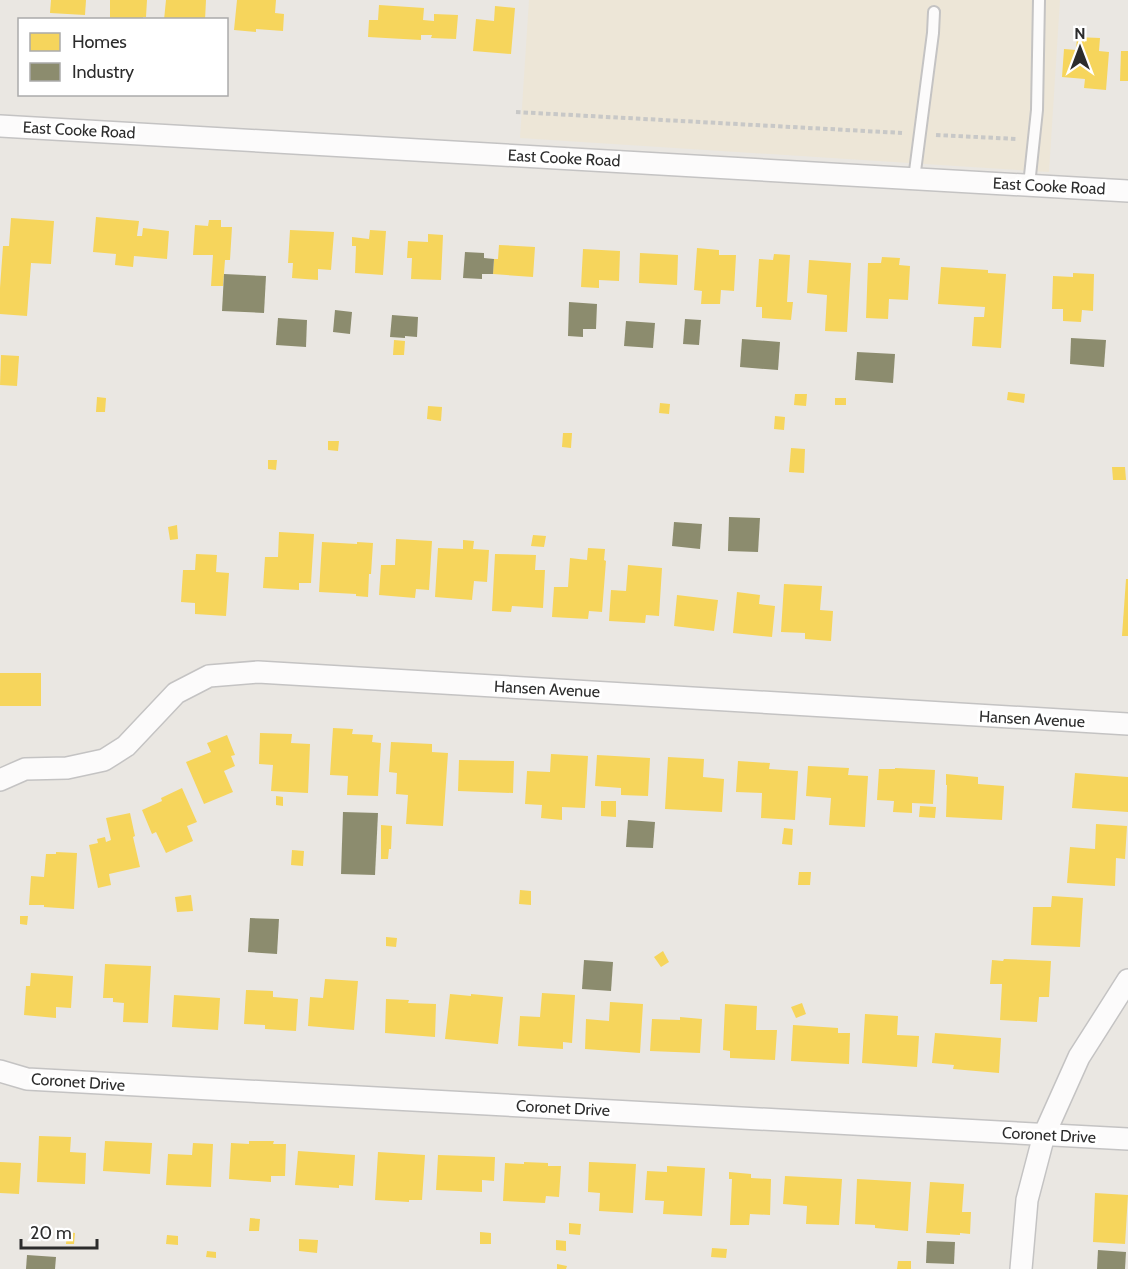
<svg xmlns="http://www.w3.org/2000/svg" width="1128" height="1269" font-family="Cabin,sans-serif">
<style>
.education{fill:#ede6d7}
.homes{fill:#f6d55c}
.industry{fill:#8c8c6e}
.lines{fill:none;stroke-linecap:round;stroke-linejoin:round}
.lane-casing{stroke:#c4c3c3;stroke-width:14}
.street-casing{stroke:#c4c3c3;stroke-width:24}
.path{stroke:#c8c8c7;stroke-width:4;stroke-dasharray:4.5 3;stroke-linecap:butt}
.lane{stroke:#fcfbfb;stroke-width:10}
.street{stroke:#fcfbfb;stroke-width:21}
.labels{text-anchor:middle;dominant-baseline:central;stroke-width:6;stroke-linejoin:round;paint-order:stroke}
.street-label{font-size:16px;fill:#2c2c2c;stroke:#fff}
</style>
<rect width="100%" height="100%" fill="#eae7e2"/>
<polygon class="education" points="529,0 1060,0 1049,172 520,138"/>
<g class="homes">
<polygon points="51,0 86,0 85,15 50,13"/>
<polygon points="110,0 147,0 146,17 143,17 143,20 110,18"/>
<polygon points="166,0 206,0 205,20 164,20"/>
<polygon points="237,0 276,0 275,13 284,14 283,31 256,29 256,32 234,30"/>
<polygon points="379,5 424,8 423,20 434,21 434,14 458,15 456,39 431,38 432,35 421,35 421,40 368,37 369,20 378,20"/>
<polygon points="495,6 515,8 511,54 473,51 476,19 494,21"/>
<polygon points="1077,37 1100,38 1099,51 1109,52 1106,90 1084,88 1085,79 1062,77 1064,49 1076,50"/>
<polygon points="1121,51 1128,51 1128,81 1120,81"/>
<polygon points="96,217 139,221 137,236 142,236 143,228 169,231 167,259 134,256 133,267 115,265 116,254 93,252"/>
<polygon points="11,218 54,221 51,264 31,263 27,316 0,314 0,288 3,246 9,246"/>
<polygon points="209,220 221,220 221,227 232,227 230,260 225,260 223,286 211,286 213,255 193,255 195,225 208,226"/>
<polygon points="290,230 334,232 331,270 318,269 318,280 292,278 293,263 288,263"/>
<polygon points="370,230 386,231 383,275 355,273 356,246 352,246 352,237 369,239"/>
<polygon points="428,234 443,235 441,280 411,279 412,258 407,258 408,241 428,242"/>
<polygon points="499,245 535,247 533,277 493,274 494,259 498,259"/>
<polygon points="697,248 719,250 719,255 736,255 734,291 721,290 720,304 701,304 702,291 694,290"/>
<polygon points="583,249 620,251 619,281 599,280 599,288 581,287"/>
<polygon points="640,253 678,255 677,285 639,283"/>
<polygon points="774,254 790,255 787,302 793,302 791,320 762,318 762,307 756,307 759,259 773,260"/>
<polygon points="882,257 900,258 899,265 910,266 908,300 889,299 888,319 866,318 868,263 881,263"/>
<polygon points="809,260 851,263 847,332 825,331 827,295 807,293"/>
<polygon points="941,267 988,270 988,273 1006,274 1001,348 972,346 974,317 984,317 985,307 938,304"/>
<polygon points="1073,273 1094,274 1093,311 1082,310 1081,322 1063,321 1063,309 1052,309 1053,276 1073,277"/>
<polygon points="394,340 405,341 404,355 393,355"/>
<polygon points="1,355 19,356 17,386 0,385"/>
<polygon points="1008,392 1025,394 1024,403 1007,400"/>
<polygon points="795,394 807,394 806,406 794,405"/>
<polygon points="97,397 106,398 105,412 96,412"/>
<rect x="835" y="398" width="11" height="7"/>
<polygon points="660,403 670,404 669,414 659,413"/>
<polygon points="428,406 442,407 441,421 427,419"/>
<polygon points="775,416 785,417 784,430 774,429"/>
<polygon points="563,433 572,433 571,448 562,447"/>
<polygon points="328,441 339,441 338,451 328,450"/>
<polygon points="791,448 805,449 804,473 789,472"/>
<polygon points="268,460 277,460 276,470 268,469"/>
<polygon points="1112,467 1125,467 1126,480 1113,480"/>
<polygon points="177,525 178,539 170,540 168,527"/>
<polygon points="279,532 314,534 311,583 299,583 299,590 263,588 265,557 278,557"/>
<polygon points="533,535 546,536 544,547 531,546"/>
<polygon points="396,539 432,541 429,590 416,589 415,598 379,595 381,565 395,565"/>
<polygon points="463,540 474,541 473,549 489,550 487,582 474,581 472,600 435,597 438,548 463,549"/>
<polygon points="322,542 357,544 357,542 373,543 371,574 369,574 368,597 356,596 356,594 319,592"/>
<polygon points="588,548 605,549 604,560 606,561 602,612 589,611 588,619 552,617 554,587 568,587 570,558 587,560"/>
<polygon points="196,554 217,555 216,572 229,573 226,616 195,614 195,603 181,602 183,570 195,570"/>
<polygon points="495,554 536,555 535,570 545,570 543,608 512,606 511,612 492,611"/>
<polygon points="628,565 662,568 659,616 646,615 645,623 609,621 611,590 626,591"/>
<polygon points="1126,579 1128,579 1128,636 1122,636"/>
<polygon points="784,584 822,586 820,610 833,611 831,641 805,639 805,633 781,632"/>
<polygon points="737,592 760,595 759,604 775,606 772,637 733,633"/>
<polygon points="677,595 718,600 714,631 674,626"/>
<rect x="0" y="673" width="41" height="33"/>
<polygon points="333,728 353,729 352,734 373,735 372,742 381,743 378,796 347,795 348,776 330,775"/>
<polygon points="260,733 292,734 291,743 310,744 308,793 271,791 273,765 259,764"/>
<polygon points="227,735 235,755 231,756 235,766 224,771 233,792 204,804 186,762 211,752 207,743"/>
<polygon points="391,742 432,744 432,752 448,753 443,826 406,824 408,795 396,794 397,773 389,772"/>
<polygon points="551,754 588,756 585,808 562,807 562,820 541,818 542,805 525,804 527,771 550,772"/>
<polygon points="597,755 650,758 648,796 621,795 621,788 595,786"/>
<polygon points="668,757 704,759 703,777 724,779 722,812 665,809"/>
<polygon points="459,760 514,761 513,793 458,791"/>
<polygon points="738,761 770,763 769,769 798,771 795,820 761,818 762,793 736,792"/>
<polygon points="808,766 849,768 848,775 868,776 865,827 829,825 831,798 806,796"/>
<polygon points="895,768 935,770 933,804 912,803 912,813 893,812 894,801 877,800 879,769 895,769"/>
<polygon points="1075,773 1128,777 1128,812 1072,808"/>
<polygon points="946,774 978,777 978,784 1004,786 1002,820 946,817 947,785 946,785"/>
<polygon points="182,788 197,822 187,826 193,841 166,853 156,832 152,834 142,810 162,801 161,798"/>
<polygon points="276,796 283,797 283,806 276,805"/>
<polygon points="601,801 616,801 616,817 601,816"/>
<polygon points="920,806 936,807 935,818 919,817"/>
<polygon points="130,813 135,836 133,837 140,867 109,874 111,885 98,888 89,845 98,843 97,839 105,837 106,842 111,840 106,818"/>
<polygon points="1096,824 1127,826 1125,859 1116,858 1115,886 1067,883 1070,847 1095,849"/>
<polygon points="381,825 392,826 391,849 389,849 388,859 381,859"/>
<polygon points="784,828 793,829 792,845 782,844"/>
<polygon points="292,850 304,851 303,866 291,865"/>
<polygon points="56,852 77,853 74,909 44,907 44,905 29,905 31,876 44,877 46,854 56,854"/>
<polygon points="799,872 811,872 810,885 798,885"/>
<polygon points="520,890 531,891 531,905 519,904"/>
<polygon points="191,895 193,911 177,912 175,897"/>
<polygon points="1052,896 1083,898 1080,947 1031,945 1033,907 1051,907"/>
<polygon points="20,916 28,916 27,925 20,924"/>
<polygon points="386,937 397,938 396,947 386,946"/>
<polygon points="663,951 669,962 661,967 654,957"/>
<polygon points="1004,959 1051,961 1049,997 1039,997 1037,1022 1000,1020 1002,984 990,984 992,960 1003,961"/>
<polygon points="105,964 151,966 148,1023 123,1022 124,1003 113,1002 113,998 103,998"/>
<polygon points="31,973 73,976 71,1008 56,1007 56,1018 24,1015 26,986 30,986"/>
<polygon points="325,979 358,981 354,1030 308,1026 310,997 323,998"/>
<polygon points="246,990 273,991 273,997 298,999 296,1031 265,1029 265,1025 244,1024"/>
<polygon points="542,993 575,995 572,1043 563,1042 563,1049 518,1046 520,1016 540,1017"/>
<polygon points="450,994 471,996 471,994 503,997 498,1044 445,1039"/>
<polygon points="174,995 220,998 218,1030 172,1027"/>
<polygon points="386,999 409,1000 408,1003 436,1004 435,1037 385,1033"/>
<polygon points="610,1002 643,1004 640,1053 585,1049 586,1019 609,1021"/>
<polygon points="802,1003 806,1014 796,1018 791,1007"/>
<polygon points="725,1004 757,1006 756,1030 777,1030 775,1060 730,1058 730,1051 723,1050"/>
<polygon points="865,1014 898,1016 897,1035 919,1036 917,1067 862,1063"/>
<polygon points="680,1017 702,1019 700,1053 650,1051 652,1019 680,1020"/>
<polygon points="793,1025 838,1028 838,1033 850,1033 849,1064 791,1061"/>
<polygon points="935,1033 1001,1038 999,1073 953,1069 954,1065 932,1063"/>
<polygon points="39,1136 71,1137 70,1152 86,1153 85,1184 37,1182"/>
<polygon points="105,1141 152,1143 150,1174 103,1171"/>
<polygon points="249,1141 274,1141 273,1144 286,1144 285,1176 271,1176 271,1182 229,1179 231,1143 249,1144"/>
<polygon points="193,1143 213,1144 211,1187 166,1185 168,1154 192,1155"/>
<polygon points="298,1151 355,1155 353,1186 339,1185 339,1188 295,1185"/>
<polygon points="378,1152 425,1155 422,1200 409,1200 409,1202 375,1200"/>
<polygon points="438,1155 495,1157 494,1181 482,1180 482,1192 436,1190"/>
<polygon points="0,1162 21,1163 19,1194 0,1193"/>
<polygon points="524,1162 548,1163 548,1166 561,1166 559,1197 546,1196 545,1203 503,1201 505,1163 524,1164"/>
<polygon points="589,1162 636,1164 633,1213 599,1211 600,1193 588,1192"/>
<polygon points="667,1166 705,1168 702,1216 663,1214 664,1201 645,1200 647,1171 667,1172"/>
<polygon points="729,1172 751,1174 751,1178 771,1179 770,1215 750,1214 749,1225 730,1225 732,1179 729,1179"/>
<polygon points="785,1176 842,1179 839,1225 806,1224 807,1206 783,1204"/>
<polygon points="857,1179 911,1182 908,1231 875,1228 875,1225 855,1224"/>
<polygon points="930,1182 964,1184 962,1212 971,1212 970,1234 960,1233 960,1235 926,1233"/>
<polygon points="1095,1193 1128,1195 1125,1244 1093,1242"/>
<polygon points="250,1218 260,1219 259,1231 249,1231"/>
<polygon points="569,1223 581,1224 580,1235 569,1234"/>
<polygon points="67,1232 75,1233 74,1244 66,1244"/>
<polygon points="480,1232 491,1233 491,1244 480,1244"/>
<polygon points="167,1235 178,1236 178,1245 166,1244"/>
<polygon points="299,1239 318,1240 317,1253 299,1251"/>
<polygon points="556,1240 566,1241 566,1251 556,1250"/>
<polygon points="712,1248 727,1249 726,1258 711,1257"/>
<polygon points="207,1251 216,1252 216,1258 206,1257"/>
<polygon points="898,1261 911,1261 911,1269 897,1269"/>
<polygon points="557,1264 567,1266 566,1269 557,1269"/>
</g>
<g class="industry">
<polygon points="465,252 484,253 484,258 494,259 493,274 482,274 482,279 463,278"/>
<polygon points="224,274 266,276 264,313 222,311"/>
<polygon points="569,302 597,304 596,329 583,329 583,337 568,336"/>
<polygon points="335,310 352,312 350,334 333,332"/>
<polygon points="392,315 418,317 417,337 405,336 405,338 390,337"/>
<polygon points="278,318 307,320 306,347 276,345"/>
<polygon points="685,319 701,320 699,345 683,344"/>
<polygon points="626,321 655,323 653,348 624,346"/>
<polygon points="1071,338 1106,340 1104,367 1070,364"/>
<polygon points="742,339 780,342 778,370 740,367"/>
<polygon points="857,352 895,354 893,383 855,380"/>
<polygon points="729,517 760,518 758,552 728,551"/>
<polygon points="674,522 702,524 700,549 672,546"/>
<polygon points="343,812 378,813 375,875 341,874"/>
<polygon points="628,820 655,822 653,848 626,847"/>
<polygon points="250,918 279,919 277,954 248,952"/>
<polygon points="584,960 613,962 611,991 582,989"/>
<polygon points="927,1241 955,1242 954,1264 926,1263"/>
<polygon points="1098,1250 1126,1252 1125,1269 1097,1269"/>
<polygon points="27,1255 56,1257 55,1269 26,1269"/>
</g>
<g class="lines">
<g class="lane-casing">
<g id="lane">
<polyline points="914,179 933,33 934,12"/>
<polyline points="1029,185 1037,110 1039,0"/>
</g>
</g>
<g class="street-casing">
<g id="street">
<polyline points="0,126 1128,191"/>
<polyline points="0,780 25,769 67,768 104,760 126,746 176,693 209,676 258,672 1128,724"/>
<polyline points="0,1071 27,1079 1128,1139"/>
<polyline points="1021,1269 1027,1200 1044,1135 1079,1057 1128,980"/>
</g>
</g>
<g class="path">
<polyline points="516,112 902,133"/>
<polyline points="936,135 1016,139"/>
</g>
<use href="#lane" class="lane"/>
<use href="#street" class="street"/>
</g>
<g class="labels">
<g class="street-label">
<text transform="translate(79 130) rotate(3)">East Cooke Road</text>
<text transform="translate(564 158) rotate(3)">East Cooke Road</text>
<text transform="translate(1049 186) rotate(3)">East Cooke Road</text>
<text transform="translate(547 689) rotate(3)">Hansen Avenue</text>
<text transform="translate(1032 719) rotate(3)">Hansen Avenue</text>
<text transform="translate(78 1082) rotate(4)">Coronet Drive</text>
<text transform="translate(563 1108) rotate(3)">Coronet Drive</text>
<text transform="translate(1049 1135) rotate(3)">Coronet Drive</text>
</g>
</g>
<rect x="18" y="18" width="210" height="78" fill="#ffffff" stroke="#ababab" stroke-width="1.5"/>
<rect x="30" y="33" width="30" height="18" fill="#f6d55c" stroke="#ababab" stroke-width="1.5"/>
<text x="72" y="48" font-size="18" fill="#2c2c2c">Homes</text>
<rect x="30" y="63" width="30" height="18" fill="#8c8c6e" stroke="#ababab" stroke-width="1.5"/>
<text x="72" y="78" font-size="18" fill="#2c2c2c">Industry</text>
<g transform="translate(1080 48)" stroke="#ffffff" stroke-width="4.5" paint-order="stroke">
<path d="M0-4.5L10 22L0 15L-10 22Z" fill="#2c2c2c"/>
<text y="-9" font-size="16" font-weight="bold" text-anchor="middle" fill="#2c2c2c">N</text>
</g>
<path d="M21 1239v9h76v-9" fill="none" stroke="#2c2c2c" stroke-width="3"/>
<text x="30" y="1239" font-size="18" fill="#2c2c2c" stroke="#ffffff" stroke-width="4.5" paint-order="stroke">20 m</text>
</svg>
